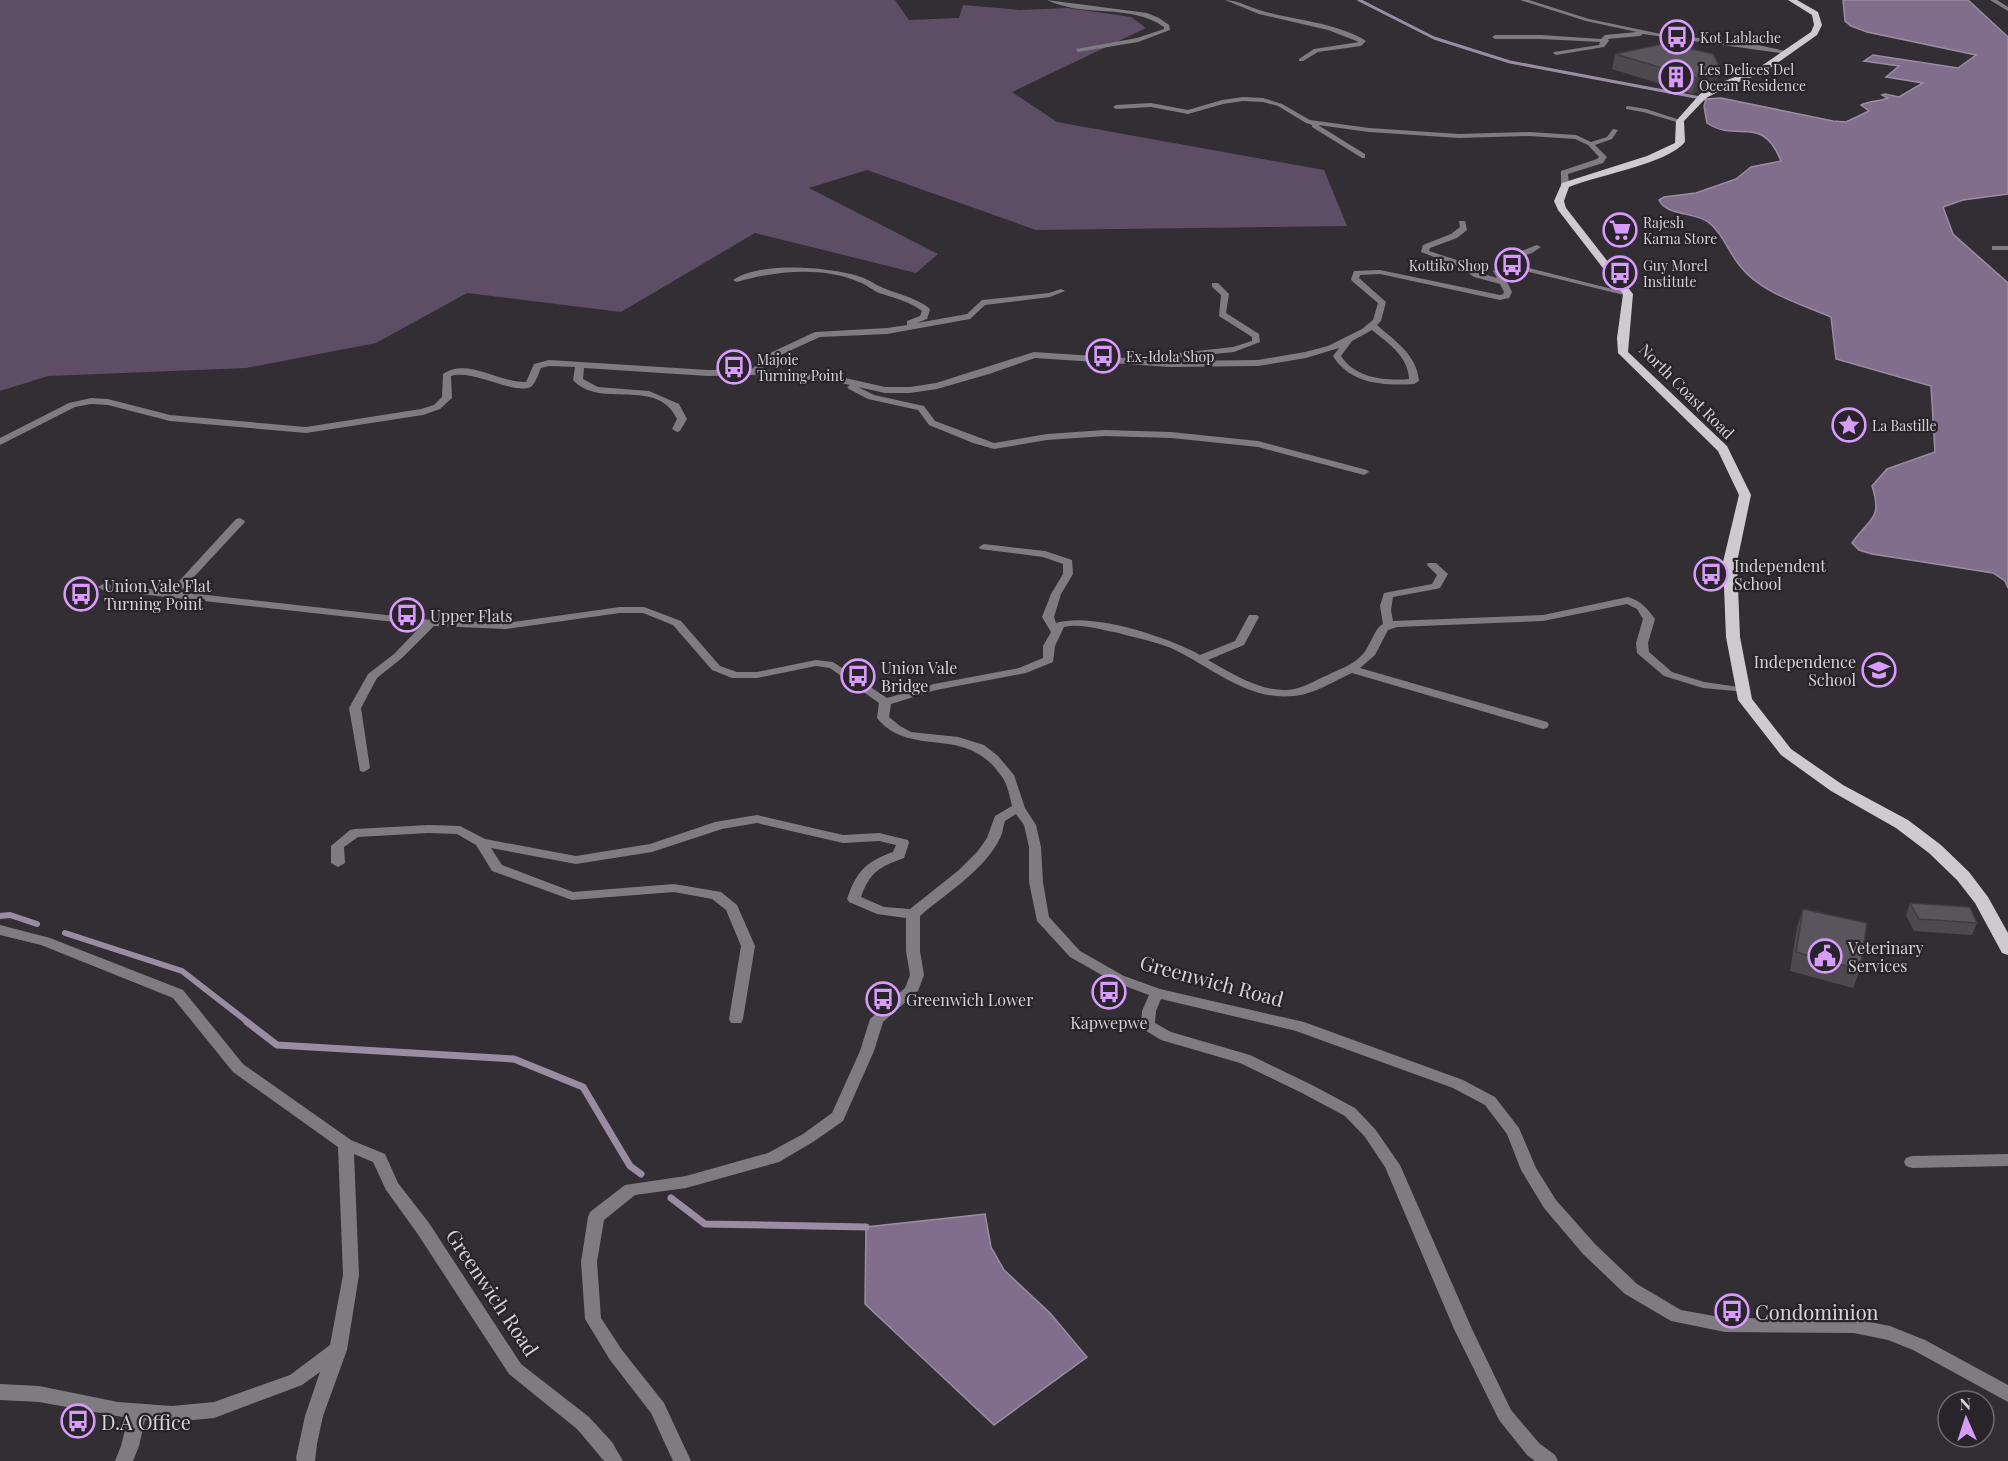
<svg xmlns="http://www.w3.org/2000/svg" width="2008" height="1461" font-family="'Playfair Display',serif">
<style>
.green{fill:#5d4e66}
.water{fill:#816e8c;stroke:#9a8da3;stroke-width:1.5}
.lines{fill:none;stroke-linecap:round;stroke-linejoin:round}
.stream-far2{stroke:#9a8da3;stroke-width:3}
.stream-far1{stroke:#9a8da3;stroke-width:6}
.stream{stroke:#9a8da3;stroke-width:7}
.street{fill:#7e7c80;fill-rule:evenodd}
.primary{fill:#cecad0;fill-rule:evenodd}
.wall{fill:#4d494f}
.shaded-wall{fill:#3e3c40}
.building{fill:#59555c;stroke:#3e3c40;stroke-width:1.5}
.labels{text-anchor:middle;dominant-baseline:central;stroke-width:4.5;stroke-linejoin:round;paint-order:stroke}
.far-poi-label{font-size:14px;fill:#d6d4d8;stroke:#28242a;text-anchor:start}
.street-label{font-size:16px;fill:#d6d4d8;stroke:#28242a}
.poi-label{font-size:16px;fill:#d6d4d8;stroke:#28242a;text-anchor:start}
.near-street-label{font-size:20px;fill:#d6d4d8;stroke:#28242a}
.near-poi-label{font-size:20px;fill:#d6d4d8;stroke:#28242a;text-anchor:start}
</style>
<rect width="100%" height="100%" fill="#322e34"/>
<polygon class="green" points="0,0 895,0 909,20 959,18 963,5 1020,10 1068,8 1131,17 1146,28 1012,92 1057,122 1324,170 1347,226 1036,230 867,170 809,188 938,254 916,273 755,233 621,312 467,293 376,343 246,368 48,376 0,391"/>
<g class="water">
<path d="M1843 0H1968L2008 37V194L1963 200 1943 207 1953 234 2008 283V588L2005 581 1993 573 1872 554 1859 550 1852 543C1869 518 1883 520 1872 486L1887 469 1935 452 1931 386 1836 359 1831 317C1801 304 1761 293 1740 266 1729 253 1722 232 1708 222 1695 212 1666 216 1659 200L1664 197 1696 193 1736 179 1751 167 1781 161C1762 113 1738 144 1707 123L1704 106 1706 99 1721 98 1833 121 1846 122 1869 111 1861 105C1871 100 1878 102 1888 98L1882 95 1885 94 1899 97 1923 83 1886 77 1899 66 1864 61 1873 55 1958 68 1976 55 1867 32 1851 26 1845 21Z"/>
<polygon points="985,1214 991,1247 1004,1270 1050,1313 1087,1357 994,1425 865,1304 866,1227"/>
</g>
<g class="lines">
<polyline class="stream-far2" points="1359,0 1434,38 1510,62 1706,99"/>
<g class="stream-far1">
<polyline points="0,916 10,915 37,924"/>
<polyline points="65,933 182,971 249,1023"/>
</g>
<g class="stream">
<polyline points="247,1022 277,1045 514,1059 583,1087 630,1166 641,1174"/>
<polyline points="671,1198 705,1224 866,1227"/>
</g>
<g class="street">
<path d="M1047 0 1147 13 1159 18 1169 25 1170 30 1138 42 1078 52 1076 49 1137 38 1164 29V27C1131 3 1083 18 1047 0Z"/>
<path d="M1225 0C1239 0 1252 9 1266 12 1298 21 1338 23 1366 41L1361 46 1318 52 1303 61H1299V59L1314 49 1359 42 1328 30 1259 14Z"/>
<polygon points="1520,0 1529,0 1589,19 1661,34 1753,44 1790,52 1787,54 1643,34 1640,36 1608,39 1609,41 1604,47 1556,55 1553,53 1554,52 1599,45 1600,42 1541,39 1495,39 1492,37 1495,35 1541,35 1601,39 1605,35 1637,32 1586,21"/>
<polygon points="1990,0 1997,0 2008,7 2008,11"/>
<polygon points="1243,97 1263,98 1282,104 1310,120 1369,128 1459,134 1529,132 1576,135 1591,142 1607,137 1613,129 1618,130 1612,139 1595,145 1607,157 1603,163 1568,174 1569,185 1565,187 1561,185 1561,171 1597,159 1599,157 1588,145 1575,139 1529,136 1459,138 1369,132 1318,125 1365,154 1365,158 1362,158 1312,127 1312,125 1306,123 1278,106 1263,102 1243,101 1223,104 1188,114 1151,107 1116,109 1113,107 1116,105 1151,103 1188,110 1222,100"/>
<polygon points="1628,106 1646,109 1683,121 1680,123 1643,112 1626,109 1626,107"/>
<path d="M1459 221H1465L1467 230 1457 238 1430 248 1429 251 1466 263 1480 273 1497 278 1493 271 1502 266 1501 259 1537 245 1541 247 1532 253 1511 260 1508 262 1509 265H1517L1632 294 1628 296 1517 269H1507L1502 272 1512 292 1509 298 1500 300 1380 274 1360 275 1359 278 1386 302 1381 321 1377 325C1395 341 1417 355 1419 381L1414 384C1384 386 1350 384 1333 356L1339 348 1306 358 1258 366 1170 367 1035 358 989 374 937 389 910 393H885L858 387 874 395 924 406 935 421 994 443 1047 434 1105 430 1171 432 1258 441 1367 470 1369 472 1364 475 1258 447 1171 438 1105 436 1047 440 994 449 973 443 929 425 918 410 868 399 849 389 847 387 850 385 841 383 754 375 708 376 584 368 583 379 598 387 649 391 679 404 687 419 680 431 677 432 672 429 677 419C657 376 600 410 573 380L575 367 549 366 541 368C539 372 536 382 532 386 518 397 473 369 451 376L452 398 440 409 423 415 306 433 170 421 108 405 91 404 75 407 0 445V438L69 403 91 398 108 399 170 415 306 427 421 409 434 405 442 397 443 374C467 357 499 383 526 382L534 364 549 360 708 370 752 369 768 354 815 332 887 328 907 325V321L920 316 922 311C909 301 894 298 879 293 872 290 866 284 859 282 822 266 775 271 737 282L733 280C759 261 831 267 861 277 870 280 877 286 886 289 901 295 916 298 929 308L930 310 927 319 917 323 967 314 982 300 1049 293 1061 289 1065 291 1050 297 985 305 970 319 887 334 820 337 774 358 761 370 841 377 885 387H910L936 383 1034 352 1170 361 1258 360 1305 352 1328 346 1362 329 1373 320 1378 303 1352 281 1351 279 1354 271 1380 270 1500 295 1503 294 1504 292 1500 284 1474 277 1460 267 1421 252 1423 245 1451 234 1460 227ZM1372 330C1388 343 1408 356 1409 379 1385 381 1355 378 1341 356L1352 341Z"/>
<rect x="1992" y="246" width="16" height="4"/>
<polygon points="1212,283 1218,283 1229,294 1226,313 1259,334 1260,342 1234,352 1166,359 1165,357 1169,354 1233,347 1252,341 1252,337 1219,316 1221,295 1212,287"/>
<path d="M240 518 245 521 244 523 180 592 431 620 506 623 620 607H644L681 621 720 666 737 672H757L816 660 833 662 887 698 934 684 1019 668 1043 658V646L1051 632 1042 617 1051 594 1063 574V564L1043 557 980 549 979 547 984 544 1045 551 1072 560 1073 574 1061 594 1054 617 1056 623C1092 612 1168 637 1200 655L1235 641 1249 615H1257L1259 617 1244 645 1208 660C1233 674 1268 697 1298 688 1309 685 1318 679 1328 675 1339 669 1351 666 1360 657 1370 649 1374 628 1383 624L1380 606 1384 593 1432 584 1437 575 1427 565 1428 563H1436L1448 574 1440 588 1436 589 1393 597 1391 610 1393 621 1543 615 1628 597C1641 601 1647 608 1655 619L1648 643 1649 652 1672 672 1704 682 1746 688 1748 690 1746 692 1703 688 1664 676 1637 653 1636 643 1643 619 1637 609 1627 604 1543 621 1397 627 1388 630 1375 655 1360 668 1547 722 1549 725 1547 728 1543 729 1352 673C1334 681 1313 695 1293 696 1247 701 1210 666 1171 648 1153 641 1133 637 1114 632 1098 629 1080 623 1064 627L1055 646 1053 662 1026 673 936 690 891 704 889 717 900 726 911 732 958 737 984 745 998 756 1014 775 1025 808 1036 825 1041 847 1043 882 1049 917 1080 951 1124 976 1160 989 1304 1022 1463 1080 1495 1097 1519 1128 1536 1168 1556 1200 1595 1244 1637 1284 1681 1310 1725 1318 1854 1319 1890 1326 1925 1340 2008 1385V1402L1913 1350 1888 1340 1854 1333 1725 1332 1671 1321 1625 1294 1583 1254 1544 1208 1521 1170 1507 1134 1485 1105 1453 1088 1296 1031 1161 999 1156 1011 1155 1023 1171 1032 1250 1055 1312 1085 1355 1108 1375 1129 1400 1165 1472 1329 1511 1410 1539 1443 1555 1455 1558 1461H1535L1527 1455 1499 1420 1454 1329 1385 1167 1365 1137 1345 1116 1302 1093 1240 1063 1161 1040 1143 1029 1141 1025 1142 1011 1149 995 1114 982 1070 957 1037 921 1029 882V847L1024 825 1016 814 1005 821C1003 826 1003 833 1000 838 986 869 945 894 920 916V951L924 975 918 991 883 1022 874 1051 843 1121 813 1142 779 1162 686 1188 635 1195 604 1220 597 1262 601 1318 622 1350 664 1403 691 1461H673L651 1413 610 1360 585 1319 581 1262 588 1217 590 1212 625 1185 686 1176 768 1153 803 1134 832 1113 860 1051 870 1019 905 988 910 975 906 951V918L877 914 849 902 847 899C857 871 865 862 893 852L896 845 879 841 843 843 757 823 722 829 652 852 576 864 491 848 502 865 573 892 674 884 721 892 737 905 755 946 743 1019 741 1023H731L729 1019 741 946 726 910 712 899 674 892 572 900 492 871 476 845 457 834 429 833 358 837 344 847 345 863 338 867 331 863V846L350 830 355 829 429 825 460 826 485 839 576 856 650 844 715 822 757 815 843 835 879 833 908 840 909 843 904 858C879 867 870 872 861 897L884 907 910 909 959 870 977 852 987 838 995 816 1012 806C1010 798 1008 787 1004 780 1002 776 998 772 996 769 960 726 910 758 877 718L879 703 830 668 816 666 757 678H732L712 670 673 625 643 613H620L506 629 434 626 402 658 377 678 361 708 370 768 364 772 360 771 349 708 368 674 394 654 422 625 103 590 98 587 103 584 170 591 236 519Z"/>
<polygon points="0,925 50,938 183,990 243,1064 351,1140 385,1154 398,1183 429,1223 521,1364 589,1417 612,1442 623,1461 604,1461 577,1429 509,1374 417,1233 386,1190 373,1162 354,1154 359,1275 347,1350 323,1416 317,1444 315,1461 297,1461 296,1458 305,1416 320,1372 302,1385 214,1418 172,1422 145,1420 139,1446 133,1461 115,1461 121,1446 128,1418 39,1402 0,1400 0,1384 39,1386 118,1402 172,1406 214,1402 290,1375 330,1345 343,1275 338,1147 233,1072 173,998 41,945 0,935"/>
<polygon points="2008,1154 2008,1166 1912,1168 1906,1166 1904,1162 1906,1158 1912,1156"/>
</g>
<path class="primary" d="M1788 0H1797L1818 12 1822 25 1817 35 1763 73 1733 84 1706 98 1684 121 1685 142C1667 164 1598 175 1569 187L1564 201 1566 208 1633 294 1628 352 1727 446 1751 495 1737 562 1740 637 1752 699 1791 749 1843 785 1908 820 1941 845 1969 872 1988 897 2008 933V955L2002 953 1975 903 1957 880 1929 853 1896 828 1831 791 1781 755 1738 700 1726 637 1723 562 1739 495 1718 451 1618 353 1617 338 1623 294 1558 210 1554 201 1562 183 1647 156 1675 143 1676 121 1700 94 1727 80 1757 69 1811 32 1814 25 1812 15Z"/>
</g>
<g class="wall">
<polygon points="1615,54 1717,83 1693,94 1612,69"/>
<polygon points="1910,903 1977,923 1972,935 1914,931 1906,915"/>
<polygon points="1803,909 1860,970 1853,988 1790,971 1797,927"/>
</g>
<polygon class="shaded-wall" points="1720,67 1717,83 1693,94 1696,78"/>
<g class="building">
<polygon points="1667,43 1713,54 1720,67 1696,78 1615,54"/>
<polygon points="1910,903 1970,907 1977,923 1919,919"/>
<polygon points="1803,909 1867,923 1860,970 1796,952"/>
</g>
<defs>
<g id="bus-ring" transform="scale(1.725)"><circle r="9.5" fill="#28242a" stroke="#d79bf9" stroke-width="1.5"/><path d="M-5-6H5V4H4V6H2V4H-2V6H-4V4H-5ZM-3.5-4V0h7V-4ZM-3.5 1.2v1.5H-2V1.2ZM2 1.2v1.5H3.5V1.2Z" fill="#d79bf9"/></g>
<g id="building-ring" transform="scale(1.725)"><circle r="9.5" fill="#28242a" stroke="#d79bf9" stroke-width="1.5"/><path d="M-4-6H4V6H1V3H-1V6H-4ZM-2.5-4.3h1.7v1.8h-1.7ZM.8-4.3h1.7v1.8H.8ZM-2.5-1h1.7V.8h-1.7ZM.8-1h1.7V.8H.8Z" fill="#d79bf9"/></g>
<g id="supermarket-ring" transform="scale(1.725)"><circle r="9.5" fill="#28242a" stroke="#d79bf9" stroke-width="1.5"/><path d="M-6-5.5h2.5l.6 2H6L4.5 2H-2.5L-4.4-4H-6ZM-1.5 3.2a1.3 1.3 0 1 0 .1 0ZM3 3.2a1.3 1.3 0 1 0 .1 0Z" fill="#d79bf9"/></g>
<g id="sight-ring" transform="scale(1.725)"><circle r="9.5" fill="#28242a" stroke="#d79bf9" stroke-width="1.5"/><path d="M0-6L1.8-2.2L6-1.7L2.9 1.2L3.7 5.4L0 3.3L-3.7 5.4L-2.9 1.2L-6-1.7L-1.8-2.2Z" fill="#d79bf9"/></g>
<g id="school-ring" transform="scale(1.725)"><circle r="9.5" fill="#28242a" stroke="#d79bf9" stroke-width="1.5"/><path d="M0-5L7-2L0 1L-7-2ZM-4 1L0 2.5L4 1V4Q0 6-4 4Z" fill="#d79bf9"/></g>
<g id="civic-ring" transform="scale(1.725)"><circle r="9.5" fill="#28242a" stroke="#d79bf9" stroke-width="1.5"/><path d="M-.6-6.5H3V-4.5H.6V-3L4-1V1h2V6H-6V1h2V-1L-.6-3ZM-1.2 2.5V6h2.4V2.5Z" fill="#d79bf9"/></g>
</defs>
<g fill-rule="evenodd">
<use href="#bus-ring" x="1677" y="37"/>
<use href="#building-ring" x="1676" y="77"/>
<use href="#supermarket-ring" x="1620" y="230"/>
<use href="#bus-ring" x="1512" y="265"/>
<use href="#bus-ring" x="1620" y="273"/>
<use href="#bus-ring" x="1103" y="356"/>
<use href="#bus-ring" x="734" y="367"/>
<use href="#sight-ring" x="1849" y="425"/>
<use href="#bus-ring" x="1711" y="574"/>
<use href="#bus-ring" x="81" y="594"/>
<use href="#bus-ring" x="407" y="615"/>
<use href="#school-ring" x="1879" y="670"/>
<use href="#bus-ring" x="858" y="676"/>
<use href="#civic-ring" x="1825" y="956"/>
<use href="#bus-ring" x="1109" y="992"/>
<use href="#bus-ring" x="883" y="999"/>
<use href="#bus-ring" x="1732" y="1311"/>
<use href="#bus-ring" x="78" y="1421"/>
</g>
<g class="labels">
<g class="far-poi-label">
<text x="1700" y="37">Kot Lablache</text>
<text x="1699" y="69">Les Delices Del<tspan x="1699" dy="16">Ocean Residence</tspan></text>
<text x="1643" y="222">Rajesh<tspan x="1643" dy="16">Karna Store</tspan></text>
<text x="1489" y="265" text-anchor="end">Kottiko Shop</text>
<text x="1643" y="265">Guy Morel<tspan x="1643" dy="16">Institute</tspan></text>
<text x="1126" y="356">Ex-Idola Shop</text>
<text x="757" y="359">Majoie<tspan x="757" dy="16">Turning Point</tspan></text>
<text x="1872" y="425">La Bastille</text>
</g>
<g class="street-label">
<text transform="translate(1687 391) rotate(45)">North Coast Road</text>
</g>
<g class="poi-label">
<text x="1734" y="565">Independent<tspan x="1734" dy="18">School</tspan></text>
<text x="104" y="585">Union Vale Flat<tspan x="104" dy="18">Turning Point</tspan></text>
<text x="430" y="615">Upper Flats</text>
<text x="1856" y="661" text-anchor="end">Independence<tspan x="1856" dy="18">School</tspan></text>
<text x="881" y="667">Union Vale<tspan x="881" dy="18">Bridge</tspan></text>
<text x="1848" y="947">Veterinary<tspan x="1848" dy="18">Services</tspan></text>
<text x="906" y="999">Greenwich Lower</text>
<text x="1109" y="1022" text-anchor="middle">Kapwepwe</text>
</g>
<g class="near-street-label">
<text transform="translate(1212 980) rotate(15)">Greenwich Road</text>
<text transform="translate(493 1292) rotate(56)">Greenwich Road</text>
</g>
<g class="near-poi-label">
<text x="1755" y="1311">Condominion</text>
<text x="101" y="1421">D.A Office</text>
</g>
</g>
<g transform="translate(1966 1419) rotate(357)"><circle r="28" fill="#28242a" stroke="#6e6a70" stroke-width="1.5"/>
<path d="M0-4.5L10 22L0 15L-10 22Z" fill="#d79bf9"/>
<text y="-9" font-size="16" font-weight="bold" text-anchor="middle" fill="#d6d4d8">N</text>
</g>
</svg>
